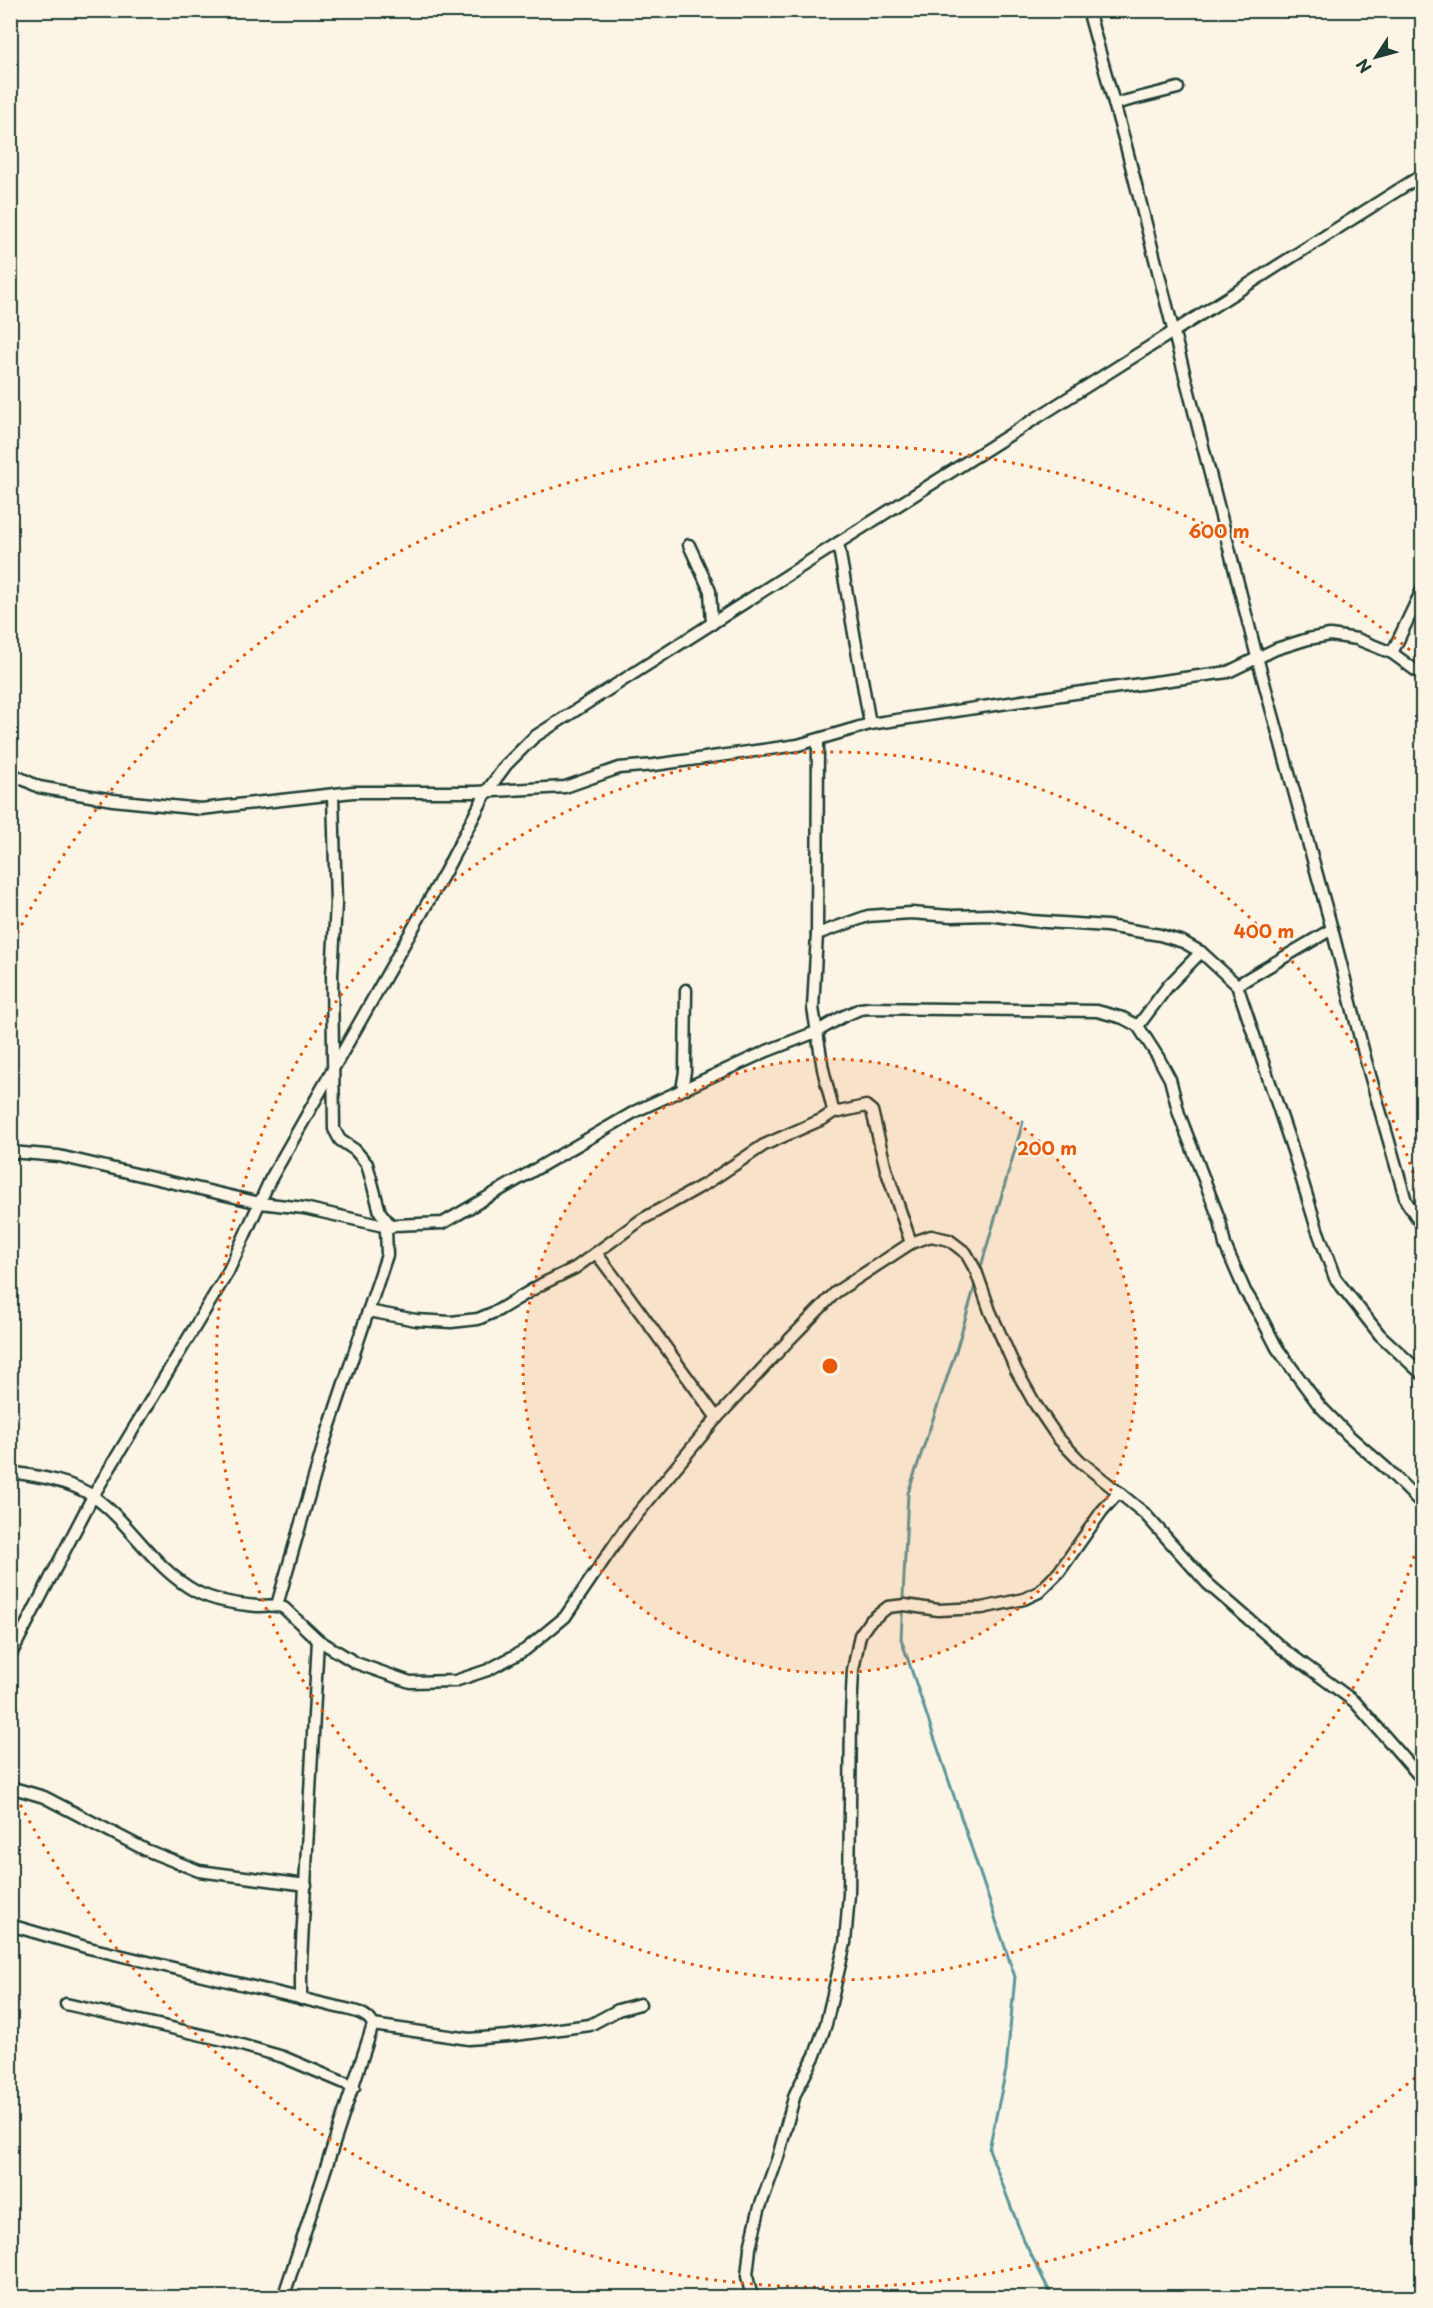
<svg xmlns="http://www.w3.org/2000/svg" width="1433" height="2308" font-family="'Playpen Sans',sans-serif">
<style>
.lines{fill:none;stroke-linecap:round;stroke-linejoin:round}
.stream{stroke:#5a969a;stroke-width:3}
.minor-casing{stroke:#1f3d34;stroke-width:15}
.minor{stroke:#fcf5e5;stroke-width:10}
.ring{fill:none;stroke:#e8590c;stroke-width:3;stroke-dasharray:3 6}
.centre{fill:#e8590c;stroke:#fcf5e5;stroke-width:3}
.ring-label{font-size:18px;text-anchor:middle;font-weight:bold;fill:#e8590c;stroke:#fcf5e5;stroke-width:4.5;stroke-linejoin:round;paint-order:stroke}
</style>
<rect width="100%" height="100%" fill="#fcf5e5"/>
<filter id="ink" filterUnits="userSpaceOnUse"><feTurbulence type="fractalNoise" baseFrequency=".0167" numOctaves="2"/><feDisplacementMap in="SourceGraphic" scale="12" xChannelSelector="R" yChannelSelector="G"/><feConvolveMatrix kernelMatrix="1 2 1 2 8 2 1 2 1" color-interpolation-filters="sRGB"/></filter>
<g filter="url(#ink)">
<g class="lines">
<g class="stream">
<polyline points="980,1270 1023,1122"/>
<polyline points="976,1282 956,1351 908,1493 901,1639 1015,1977 1006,2070 989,2149 1024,2241 1053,2298"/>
</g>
<g class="minor-casing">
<g id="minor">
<polyline points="1088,10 1126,146 1257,657 1332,929 1366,1061 1406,1201 1422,1225"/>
<polyline points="1114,104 1178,88"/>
<polyline points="838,543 870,724"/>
<polyline points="689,545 710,591 712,624"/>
<polyline points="1392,653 1422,590"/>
<polyline points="818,740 817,934 813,1008 823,1069 833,1110 839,1112 866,1106 872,1111 886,1169 911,1243"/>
<polyline points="10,773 39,787 113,800 201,809 353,792 476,792 565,787 619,768 654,765 798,745 870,724 1068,694 1228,672 1276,649 1308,639 1330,635 1357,639 1392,653 1422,675"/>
<polyline points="333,795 336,904 332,975 334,1129 340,1140 355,1150 367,1164 380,1212 391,1226"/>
<polyline points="817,934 868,916 911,913 951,916 990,915 1031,921 1107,926 1160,935 1183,942 1201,952 1237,985 1294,1154 1317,1229 1335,1278 1380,1335 1422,1374"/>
<polyline points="1237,985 1332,929"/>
<polyline points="1138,1026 1168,986 1201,952"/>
<polyline points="682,1090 685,1071 686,990"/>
<polyline points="10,1152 59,1156 260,1203 304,1208 388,1227"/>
<path d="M596 1253C638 1307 676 1363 717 1418"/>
<polyline points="368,1311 416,1320 451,1322 478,1319 497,1311 542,1284 575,1268 641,1220 707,1183 764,1145 823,1119 835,1111"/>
<path d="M10 1472C37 1476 72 1481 94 1497 132 1524 153 1568 195 1591 214 1601 236 1604 257 1606 267 1606 275 1604 284 1608L318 1640 356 1663 410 1682 455 1681 488 1670 525 1650 565 1617 625 1529 714 1421 790 1339 836 1292 911 1243 931 1236 949 1240 966 1253 976 1271 990 1311 1016 1370 1035 1404 1058 1438 1080 1461 1144 1513 1207 1583 1230 1603 1283 1649 1355 1702 1422 1779"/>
<polyline points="277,1605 325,1440 387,1255 386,1230 394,1225 443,1223 636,1111 767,1051 816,1032 842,1017 860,1009 869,1008 1097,1011 1123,1018 1138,1026 1158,1057 1170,1079 1179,1114 1220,1221 1225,1245 1245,1291 1261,1317 1277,1348 1319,1405 1348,1435 1387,1469 1422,1504"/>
<polyline points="10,1656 93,1496 228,1272 270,1180 445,872 487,791 506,765 534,737 838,543 1422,175"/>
<polyline points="10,1787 44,1797 146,1850 199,1871 306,1885"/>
<path d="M10 1925 89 1948 329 2005C342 2009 368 2010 373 2025L283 2298"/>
<polyline points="301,1999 301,1962 318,1640"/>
<polyline points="66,2004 224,2040 283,2057 354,2087"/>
<polyline points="373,2025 469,2039 508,2036 590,2025 618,2010 640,2004"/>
<polyline points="752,2298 747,2276 750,2248 759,2210 778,2157 795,2094 815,2055 826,2024 845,1943 849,1894 851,1715 853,1670 860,1635 869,1622 888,1607 905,1605 938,1610 982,1608 1024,1599 1039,1592 1059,1572 1102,1511 1119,1492"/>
</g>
</g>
<use href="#minor" class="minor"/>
</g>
</g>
<circle cx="830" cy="1366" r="307" fill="#e8590c" fill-opacity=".12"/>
<g class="ring">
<circle cx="830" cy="1366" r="307"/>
<path d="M1422 1530A614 614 0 1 1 1422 1202"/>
<path d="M1422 2072A921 921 0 0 1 13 1791M13 941A921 921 0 0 1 1422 660"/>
</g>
<circle cx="830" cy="1366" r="9" class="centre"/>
<g class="ring-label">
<text x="1219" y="538">600 m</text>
<text x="1264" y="938">400 m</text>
<text x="1047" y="1155">200 m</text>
</g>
<rect width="1433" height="2308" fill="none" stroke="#fcf5e5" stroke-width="36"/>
<rect x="18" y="18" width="1397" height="2272" fill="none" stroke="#1f3d34" stroke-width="2" filter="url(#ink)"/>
<g transform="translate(1376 57) rotate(234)" stroke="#fcf5e5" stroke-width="4.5" paint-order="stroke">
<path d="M0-4.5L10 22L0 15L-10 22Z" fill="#1f3d34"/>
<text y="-9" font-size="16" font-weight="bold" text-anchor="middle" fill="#1f3d34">N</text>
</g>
</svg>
